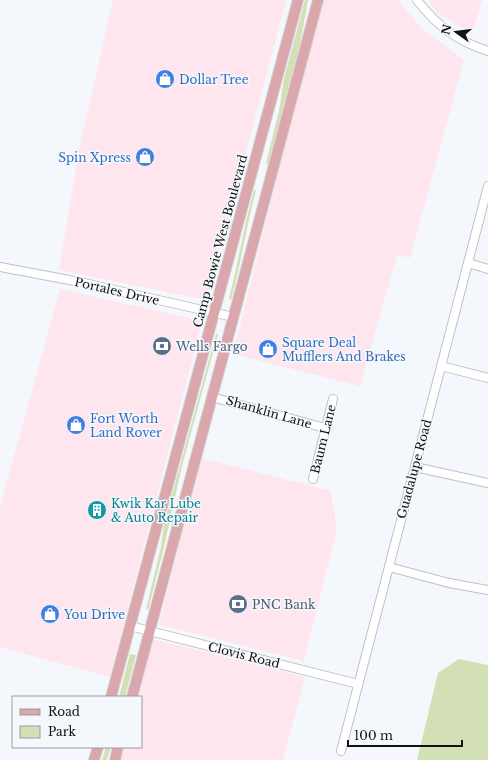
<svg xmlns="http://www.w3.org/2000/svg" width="488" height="760" font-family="'Libre Baskerville',serif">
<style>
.commercial{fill:#ffe5ee}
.green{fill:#d3dfb5}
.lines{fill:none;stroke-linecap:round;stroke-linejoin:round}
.minor-casing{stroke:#bec2c6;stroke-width:10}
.major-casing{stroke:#d4d4d5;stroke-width:12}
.minor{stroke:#fff;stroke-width:8}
.major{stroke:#d9a7ac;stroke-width:10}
.labels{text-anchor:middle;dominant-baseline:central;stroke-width:3;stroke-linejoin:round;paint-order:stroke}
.shop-label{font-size:12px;fill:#366cbe;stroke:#f4f8fc;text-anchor:start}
.street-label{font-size:12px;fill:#111214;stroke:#f4f8fc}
.service-label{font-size:12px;fill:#4e5e75;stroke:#f4f8fc;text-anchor:start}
.culture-label{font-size:12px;fill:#0d838f;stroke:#f4f8fc;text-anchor:start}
</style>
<rect width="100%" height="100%" fill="#f4f8fc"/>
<g class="commercial">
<polygon points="113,0 286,0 207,300 59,270 79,150"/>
<polygon points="321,0 398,0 421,28 464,60 410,258 397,255 360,386 233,354"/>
<polygon points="428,0 482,0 472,35 437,12"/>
<polygon points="60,289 202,321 110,677 0,647 0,507"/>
<polygon points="200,458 331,491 337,530 304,661 159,625"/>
<polygon points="152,639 305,677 283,760 120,760 124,747 141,747 141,697 137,697"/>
</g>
<g class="green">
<polygon points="305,0 308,0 300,44 268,164 266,163 279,111 284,79"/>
<path d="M254 190 256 191C246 227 241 264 231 300L229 299C238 263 244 226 254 190Z"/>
<polygon points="216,334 218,334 182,466 164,547 148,610 146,609 161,547 164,524"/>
<polygon points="130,654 136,655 125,697 119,697"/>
<polygon points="459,659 488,665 488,760 417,760 438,673"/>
<polygon points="106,747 111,747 107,760 102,760"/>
</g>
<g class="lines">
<g class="minor-casing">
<g id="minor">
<path d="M417 0C437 26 457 41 488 51"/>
<polyline points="468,263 488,269"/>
<polyline points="0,267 80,282 233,317"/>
<polyline points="441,366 488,378"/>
<polyline points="212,397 325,428"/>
<polyline points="415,467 488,483"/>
<polyline points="313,479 333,399"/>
<polyline points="389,567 449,583 488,590"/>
<polyline points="130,626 358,684"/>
<polyline points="341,751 488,186"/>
</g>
</g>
<g class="major-casing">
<g id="major">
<polyline points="111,697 298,0"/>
<polyline points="132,697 318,0"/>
<polyline points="94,760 98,747"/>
<polyline points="115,760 118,747"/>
</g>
</g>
<use href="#minor" class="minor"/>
<use href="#major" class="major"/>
</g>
<defs>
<g id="shop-disc" transform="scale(1)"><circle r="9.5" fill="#3f7fe0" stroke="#f4f8fc"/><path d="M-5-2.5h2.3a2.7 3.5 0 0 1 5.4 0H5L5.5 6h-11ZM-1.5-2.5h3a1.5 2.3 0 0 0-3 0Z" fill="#fff"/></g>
<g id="bank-disc" transform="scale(1)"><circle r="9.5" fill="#5c6f8a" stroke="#f4f8fc"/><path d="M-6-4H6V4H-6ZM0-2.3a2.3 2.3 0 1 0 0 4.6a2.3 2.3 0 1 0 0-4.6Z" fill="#fff"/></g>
<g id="building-disc" transform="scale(1)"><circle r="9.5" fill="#0f9aa8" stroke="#f4f8fc"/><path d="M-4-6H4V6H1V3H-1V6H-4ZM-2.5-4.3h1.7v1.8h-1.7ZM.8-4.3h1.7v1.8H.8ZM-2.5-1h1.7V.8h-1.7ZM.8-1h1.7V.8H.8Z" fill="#fff"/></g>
</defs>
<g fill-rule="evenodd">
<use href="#shop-disc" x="165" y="79"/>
<use href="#shop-disc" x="145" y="157"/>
<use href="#bank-disc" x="162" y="346"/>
<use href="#shop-disc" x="268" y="349"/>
<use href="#shop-disc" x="76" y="425"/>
<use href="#building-disc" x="97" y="510"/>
<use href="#bank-disc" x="238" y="604"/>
<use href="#shop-disc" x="50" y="614"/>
</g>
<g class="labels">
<g class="shop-label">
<text x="179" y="79">Dollar Tree</text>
<text x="131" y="157" text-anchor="end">Spin Xpress</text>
<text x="282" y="342">Square Deal<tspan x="282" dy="14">Mufflers And Brakes</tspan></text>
<text x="90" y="418">Fort Worth<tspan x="90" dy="14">Land Rover</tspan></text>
<text x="64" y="614">You Drive</text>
</g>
<g class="street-label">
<text transform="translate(220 241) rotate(-75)">Camp Bowie West Boulevard</text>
<text transform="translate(117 291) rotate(13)">Portales Drive</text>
<text transform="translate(269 412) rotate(16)">Shanklin Lane</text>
<text transform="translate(323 439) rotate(-76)">Baum Lane</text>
<text transform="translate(414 469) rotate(-75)">Guadalupe Road</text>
<text transform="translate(244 655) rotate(14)">Clovis Road</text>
</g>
<g class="service-label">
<text x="176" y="346">Wells Fargo</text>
<text x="252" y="604">PNC Bank</text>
</g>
<g class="culture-label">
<text x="111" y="503">Kwik Kar Lube<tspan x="111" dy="14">&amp; Auto Repair</tspan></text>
</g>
</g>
<rect x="12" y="696" width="130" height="52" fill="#f4f8fc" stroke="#999c9f"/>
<rect x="20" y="709" width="20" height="6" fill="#d9a7ac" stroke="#999c9f"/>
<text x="48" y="716" font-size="12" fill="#111214">Road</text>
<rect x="20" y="726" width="20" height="12" fill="#d3dfb5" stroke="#999c9f"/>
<text x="48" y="736" font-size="12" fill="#111214">Park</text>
<g transform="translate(456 32) rotate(284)" stroke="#f4f8fc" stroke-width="3" paint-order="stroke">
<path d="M0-3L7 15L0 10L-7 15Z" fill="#111214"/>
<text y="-6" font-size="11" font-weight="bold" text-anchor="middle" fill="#111214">N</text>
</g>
<path d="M348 740v6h114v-6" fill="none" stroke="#111214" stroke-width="2"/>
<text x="354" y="740" font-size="12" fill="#111214" stroke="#f4f8fc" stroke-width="3" paint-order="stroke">100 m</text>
</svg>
